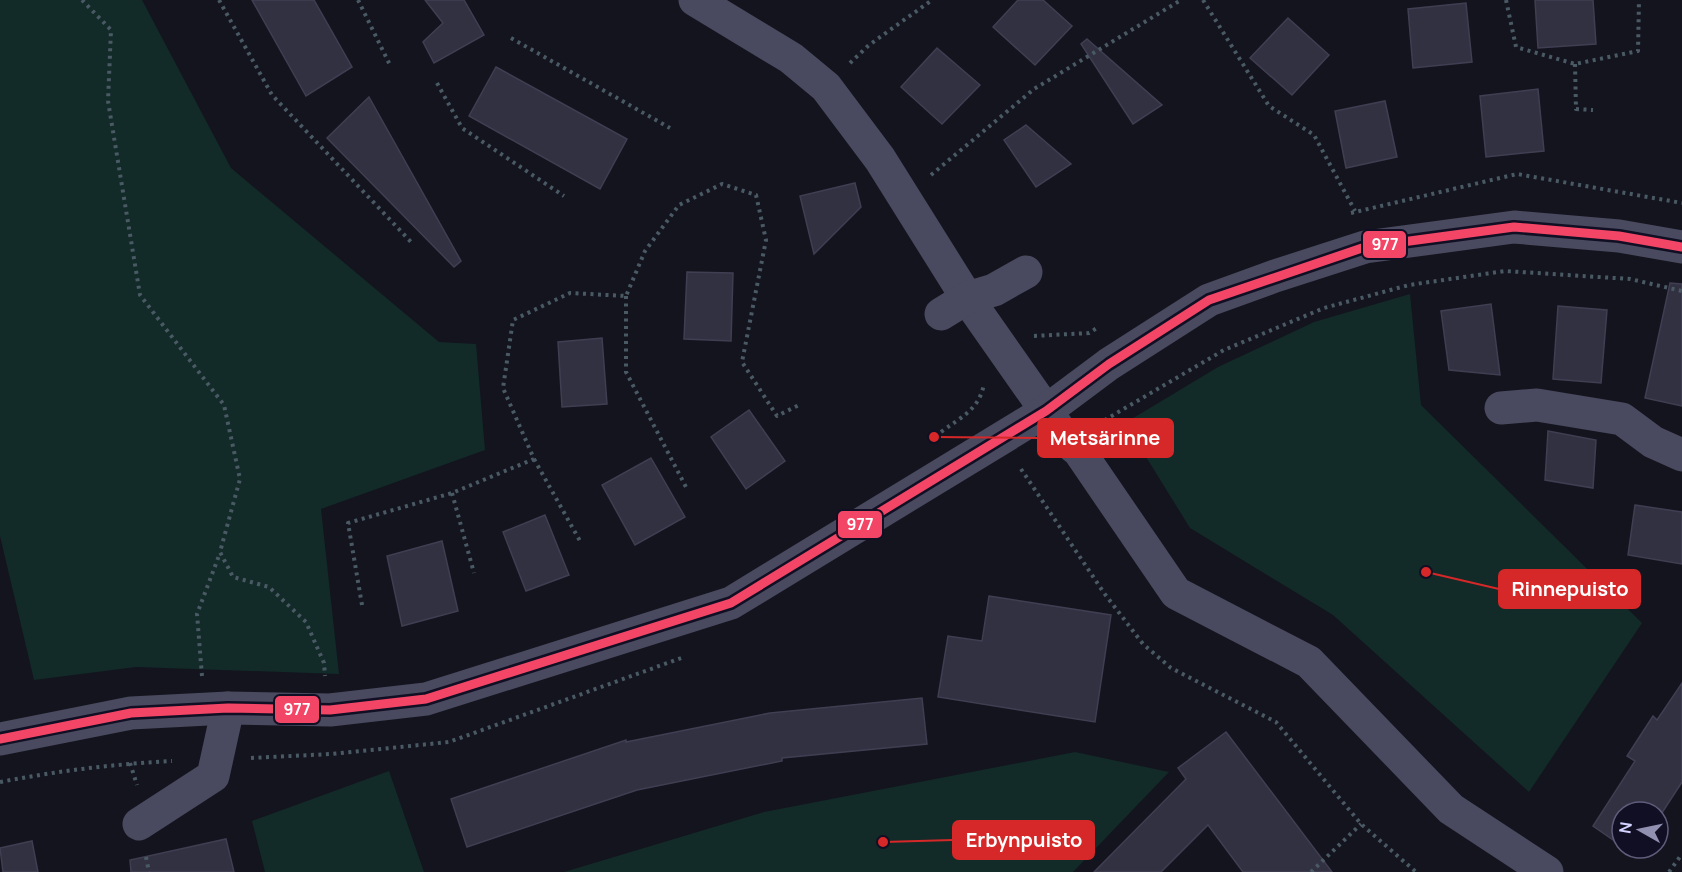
<svg xmlns="http://www.w3.org/2000/svg" width="1682" height="872" font-family="Manrope,sans-serif">
<style>
.green{fill:#122a28}
.building{fill:#323141;stroke:#403e52;stroke-width:1.5}
.lines{fill:none;stroke-linecap:round;stroke-linejoin:round}
.path{stroke:#4a5a65;stroke-width:4;stroke-dasharray:3 4.5;stroke-linecap:butt}
.minor{stroke:#49495f;stroke-width:33}
.bus-1-casing{stroke:#110f23;stroke-width:14}
.bus-1{stroke:#f34667;stroke-width:9}
.leader{fill:none;stroke:#d62828;stroke-width:2}
.callout-dot{fill:#d62828;stroke:#110f23;stroke-width:2}
.callout{fill:#d62828;stroke:#d62828;stroke-width:2}
.callout-label{font-size:20px;text-anchor:middle;font-weight:bold;fill:#fff}
.line-badge{stroke:#110f23;stroke-width:2}
.badge-label{font-size:16px;text-anchor:middle;font-weight:bold;fill:#fff}
</style>
<rect width="100%" height="100%" fill="#14141e"/>
<g class="green">
<polygon points="0,0 142,0 231,168 439,342 476,344 485,450 321,509 339,674 136,667 34,680 0,536"/>
<polygon points="1410,294 1421,405 1642,623 1529,792 1333,615 1190,528 1125,423 1218,367 1314,322"/>
<polygon points="1075,752 1169,772 1073,872 564,872 764,812"/>
<polygon points="389,771 424,872 265,872 252,821"/>
</g>
<g class="building">
<polygon points="252,0 314,0 352,67 306,96"/>
<polygon points="425,0 464,0 484,35 434,63 423,42 443,23"/>
<polygon points="1018,0 1043,0 1072,26 1035,65 993,27"/>
<polygon points="1535,0 1593,0 1596,44 1538,48"/>
<polygon points="1466,3 1472,62 1413,68 1408,9"/>
<polygon points="1288,18 1329,55 1292,95 1250,58"/>
<polygon points="1087,39 1162,105 1133,124 1081,44"/>
<polygon points="937,48 980,85 942,124 901,87"/>
<polygon points="496,67 627,139 600,189 469,116"/>
<polygon points="1538,89 1544,151 1486,157 1480,96"/>
<polygon points="369,97 461,261 454,267 327,138"/>
<polygon points="1385,101 1397,157 1346,168 1335,111"/>
<polygon points="1026,125 1071,164 1036,187 1004,140"/>
<polygon points="855,183 861,207 814,254 800,196"/>
<polygon points="687,272 733,273 731,341 684,339"/>
<polygon points="1670,283 1682,284 1682,406 1645,398"/>
<polygon points="1491,304 1500,375 1449,370 1441,311"/>
<polygon points="1558,306 1607,310 1601,383 1553,379"/>
<polygon points="602,338 607,404 562,407 558,342"/>
<polygon points="749,410 785,461 746,489 711,437"/>
<polygon points="1548,431 1596,440 1593,488 1545,480"/>
<polygon points="651,458 685,517 635,545 602,485"/>
<polygon points="1635,505 1682,512 1682,564 1628,555"/>
<polygon points="545,515 569,575 526,591 503,532"/>
<polygon points="442,541 458,611 402,626 387,556"/>
<polygon points="989,596 1111,615 1095,722 938,697 948,636 982,641"/>
<polygon points="1682,683 1682,782 1658,819 1658,812 1622,812 1622,846 1593,826 1635,761 1627,756 1653,716 1657,720"/>
<polygon points="922,698 927,744 782,758 782,761 637,790 467,847 451,799 626,740 626,742 770,713"/>
<polygon points="1226,732 1332,872 1243,872 1208,825 1161,872 1094,872 1186,779 1178,768"/>
<polygon points="226,839 234,872 131,872 130,860"/>
<polygon points="32,841 38,872 3,872 0,848"/>
</g>
<g class="lines">
<g class="path">
<polyline points="82,0 111,30 108,101 140,295 224,405 240,479 220,552 233,577 269,587 306,622 324,663 325,676"/>
<polyline points="219,0 272,95 412,243"/>
<polyline points="358,0 390,65"/>
<polyline points="1203,0 1269,106 1314,135 1355,211"/>
<polyline points="1506,0 1516,47 1575,64 1638,51 1639,0"/>
<polyline points="511,38 670,128"/>
<polyline points="850,63 869,45 932,0"/>
<polyline points="1575,64 1576,109 1593,110"/>
<polyline points="437,83 462,128 564,196"/>
<polyline points="931,175 1034,89 1181,0"/>
<polyline points="1351,213 1517,174 1682,203"/>
<polyline points="626,296 626,372 687,489"/>
<polyline points="1034,336 1089,333 1097,328"/>
<polyline points="1098,424 1224,350 1324,308 1409,285 1505,271 1630,279 1682,291"/>
<path d="M941 432C961 417 979 410 984 384"/>
<polyline points="534,459 580,541"/>
<polyline points="1021,469 1104,593 1143,644 1171,668 1276,722 1361,824 1416,872"/>
<polyline points="452,493 474,573"/>
<polyline points="362,605 348,523 452,493 534,459 503,388 513,320 570,293 626,296 645,251 679,205 722,184 756,195 766,240 742,362 777,416 799,405"/>
<polyline points="202,676 197,614 220,553"/>
<polyline points="251,758 331,754 449,742 684,657"/>
<polyline points="130,763 137,785"/>
<path d="M0 782C57 771 114 764 172 761"/>
<polyline points="146,857 149,872"/>
<polyline points="1311,872 1361,824"/>
<polyline points="1669,872 1682,854"/>
</g>
<g class="minor">
<polyline points="695,0 791,58 826,87 880,159 967,298 1068,442 1079,451 1176,593 1309,662 1451,809 1547,872"/>
<polyline points="941,314 967,298 994,290 1026,272"/>
<polyline points="1501,408 1537,405 1622,419 1653,442 1682,455"/>
<polyline points="0,739 131,713 228,708 330,710 426,699 731,603 1046,411 1109,364 1209,300 1275,276 1365,247 1514,227 1619,236 1682,247"/>
<polyline points="139,824 213,776 228,708"/>
</g>
<g class="bus-1-casing">
<polyline id="bus-1" points="0,739 131,713 228,708 330,710 426,699 731,603 1046,411 1109,364 1209,300 1365,247 1514,227 1619,236 1682,247"/>
</g>
<use href="#bus-1" class="bus-1"/>
</g>
<path class="leader" d="M934 437L1038 438M1426 572L1499 589M883 842L953 840"/>
<g class="callout-dot">
<circle cx="934" cy="437" r="6"/>
<circle cx="1426" cy="572" r="6"/>
<circle cx="883" cy="842" r="6"/>
</g>
<g class="callout">
<rect x="1038" y="419" width="135" height="38" rx="6"/>
<rect x="1499" y="570" width="141" height="38" rx="6"/>
<rect x="953" y="821" width="141" height="38" rx="6"/>
</g>
<g class="callout-label">
<text x="1105" y="445">Metsärinne</text>
<text x="1570" y="596">Rinnepuisto</text>
<text x="1024" y="847">Erbynpuisto</text>
</g>
<g class="line-badge">
<rect x="1362" y="230" width="45" height="29" rx="6" fill="#f34667"/>
<rect x="837" y="510" width="46" height="29" rx="6" fill="#f34667"/>
<rect x="274" y="695" width="46" height="29" rx="6" fill="#f34667"/>
</g>
<g class="badge-label">
<text x="1385" y="250">977</text>
<text x="860" y="530">977</text>
<text x="297" y="715">977</text>
</g>
<g transform="translate(1640 830) rotate(279)"><circle r="28" fill="#110f23" stroke="#5f5d7b" stroke-width="1.5"/>
<path d="M0-4.5L10 22L0 15L-10 22Z" fill="#9190b0"/>
<text y="-9" font-size="16" font-weight="bold" text-anchor="middle" fill="#d4d2fe">N</text>
</g>
</svg>
